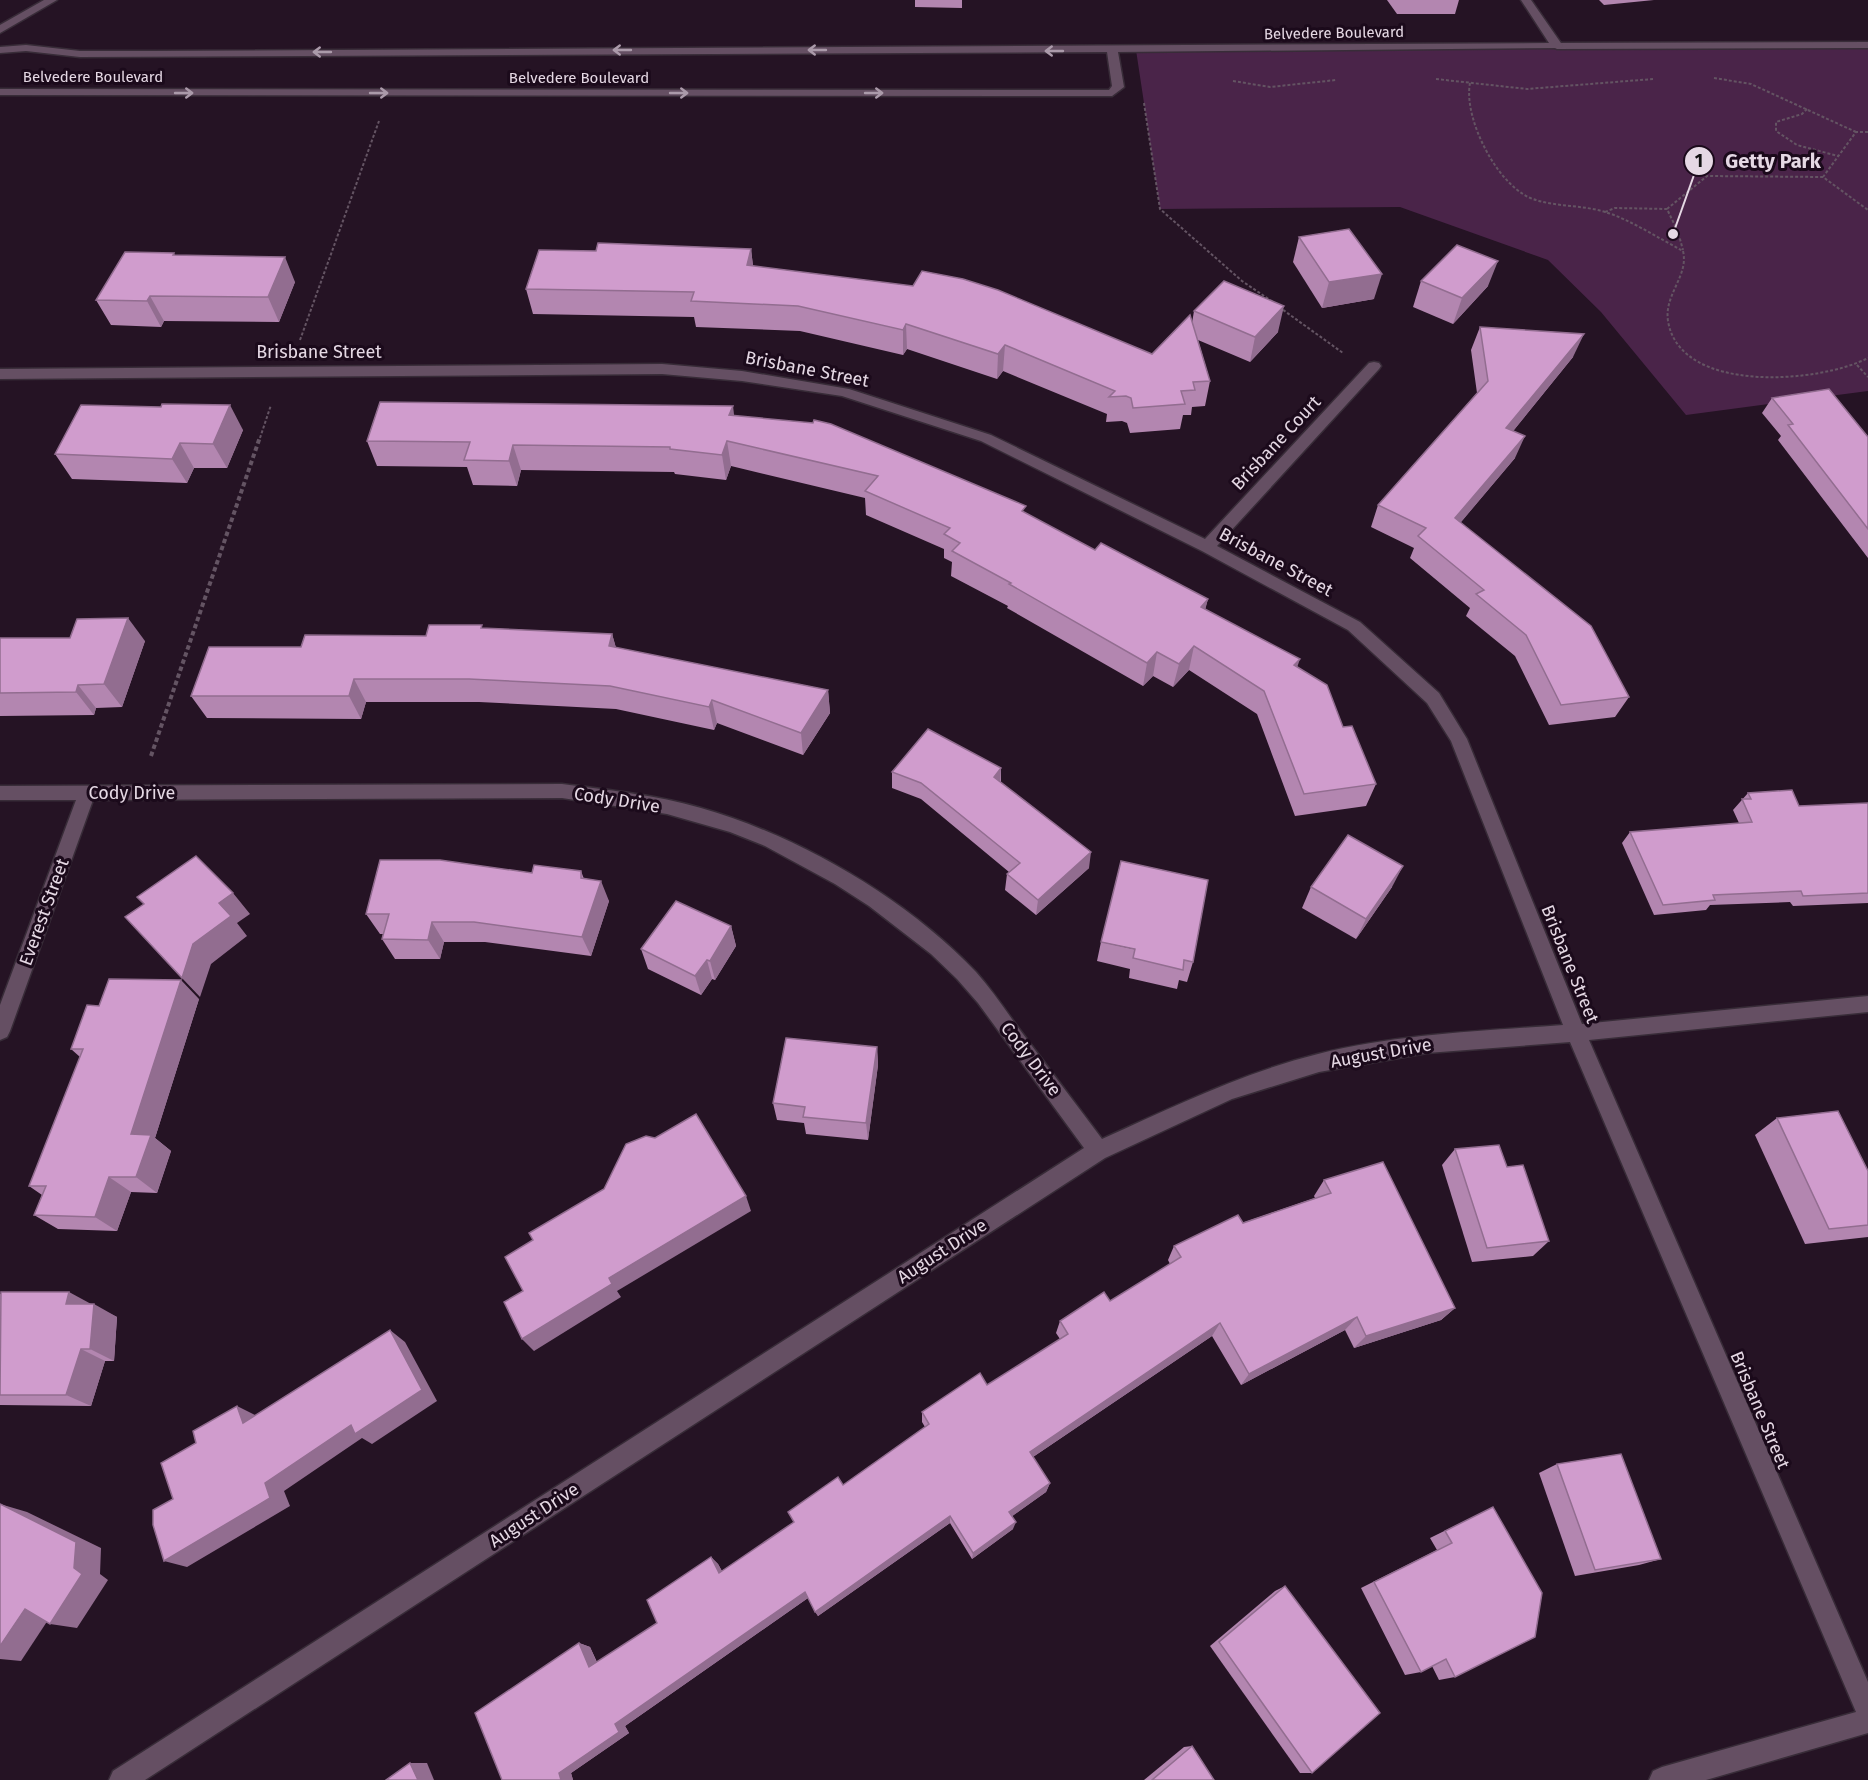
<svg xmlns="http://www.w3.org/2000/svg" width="1868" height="1780" font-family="'Fira Sans',sans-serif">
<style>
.green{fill:#4a2449}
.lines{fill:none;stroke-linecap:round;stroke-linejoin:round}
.service-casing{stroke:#382c38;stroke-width:3}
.minor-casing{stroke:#382c38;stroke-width:3}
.tertiary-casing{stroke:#382c38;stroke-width:3}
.path-far1{stroke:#645463;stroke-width:2;stroke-dasharray:3 2;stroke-linecap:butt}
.path{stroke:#645463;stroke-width:4;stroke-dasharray:4.5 3;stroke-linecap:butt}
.service{fill:#654f63;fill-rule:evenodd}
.minor{fill:#654f63;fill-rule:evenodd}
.tertiary{fill:#654f63;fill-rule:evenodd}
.wall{fill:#b386b0}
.shaded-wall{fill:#926d90}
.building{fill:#d09ccd;stroke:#926d90;stroke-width:1.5}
.oneway{stroke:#ab9aaa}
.labels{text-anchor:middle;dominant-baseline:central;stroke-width:6;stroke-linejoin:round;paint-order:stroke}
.far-street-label{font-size:15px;fill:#e5d8e4;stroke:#1b0a1b}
.street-label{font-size:18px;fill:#e5d8e4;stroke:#1b0a1b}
.leader{fill:none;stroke:#e5d8e4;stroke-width:2}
.callout-dot{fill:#e5d8e4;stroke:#1b0a1b;stroke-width:2}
.mark-label{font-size:18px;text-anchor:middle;font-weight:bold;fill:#111}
.callout-label{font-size:20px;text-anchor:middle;font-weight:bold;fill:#e5d8e4;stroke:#1b0a1b;stroke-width:6;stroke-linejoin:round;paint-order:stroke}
</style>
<rect width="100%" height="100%" fill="#251324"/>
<polygon class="green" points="1868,45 1868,391 1686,415 1601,312 1548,260 1400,207 1160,209 1136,50"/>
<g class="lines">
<g class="service-casing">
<polygon id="service" points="1868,42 1868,48 1557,49 1551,46 1557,43"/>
</g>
<g class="minor-casing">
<g id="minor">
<polygon points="1521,0 1531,0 1563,46 1561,48 1118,52 1124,87 1112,96 0,95 0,89 1109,90 1112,86 1107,52 80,57 26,51 0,53 0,47 26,45 80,51 151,51 1549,43"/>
<path d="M1374 362 1379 363 1381 366 1379 369 1217 546 1360 622 1439 693 1467 739 1582 1024 1868 996V1012L1589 1040 1868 1682V1733L1706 1780H1649L1653 1771 1662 1767 1856 1712 1570 1042 1427 1053 1319 1072 1232 1099 1105 1158 145 1780H109L113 1771 1084 1148 978 1003 957 979 931 954 869 906 835 884 765 846 730 832 667 814 562 798 93 800 10 1031 7 1037 0 1040V1005L76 800H0V786L562 784C608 790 656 795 701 808 799 836 906 898 976 972 993 991 1007 1013 1023 1034 1049 1069 1076 1104 1102 1139 1173 1107 1242 1073 1318 1054 1398 1034 1482 1031 1563 1025L1451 741 1427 703 1348 630 1202 551 981 441 842 396 742 381 662 374 0 379V369L662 364 742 371 849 389 991 435 1205 539 1369 363Z"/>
</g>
</g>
<g class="tertiary-casing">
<polygon id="tertiary" points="44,0 57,0 0,33 0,25"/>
</g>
<g class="path-far1">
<polyline points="1714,78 1751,84 1856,132"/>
<polyline points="1436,79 1527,89 1653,79"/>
<polyline points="1233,81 1270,87 1336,80"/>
<path d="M1470 83C1463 119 1499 190 1536 200 1558 207 1583 205 1605 212 1629 219 1660 239 1683 251 1689 276 1664 294 1668 321 1680 395 1820 383 1868 358"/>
<polyline points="1144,103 1160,209 1242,281 1273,302"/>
<polyline points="1807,109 1802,114 1776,122 1776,131 1797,145 1838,156"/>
<polyline points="1868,132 1856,132 1823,177 1868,210"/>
<polyline points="1667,209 1707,176 1823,177"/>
<polyline points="1605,212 1615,208 1667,209 1678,232 1683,250"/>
<polyline points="1279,307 1343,353"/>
<polyline points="300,340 379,121"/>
<polyline points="1857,365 1868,377"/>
<polyline points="260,438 271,405"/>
</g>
<polyline class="path" points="151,756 260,437"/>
<use href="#service" class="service"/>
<use href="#minor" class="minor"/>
<use href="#tertiary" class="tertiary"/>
</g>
<g class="wall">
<polygon points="915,0 962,0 962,8 915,7"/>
<polygon points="1387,0 1459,0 1455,14 1397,14"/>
<polygon points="1599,0 1654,0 1604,5"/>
<polygon points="1299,237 1374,299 1322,308 1293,262"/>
<polygon points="751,249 753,266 1152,354 1192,323 1194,311 1278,332 1250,362 1198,340 1210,381 1205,406 1192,407 1191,415 1183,415 1180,429 1130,433 1127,423 1122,421 1106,422 1107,414 1003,371 997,379 907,349 903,355 800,331 696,327 694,317 533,314 526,289 596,251"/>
<polygon points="174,253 175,256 295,282 279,322 164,321 161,327 111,325 96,300"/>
<polygon points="1421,281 1488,286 1453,324 1413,307"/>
<polygon points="1480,327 1573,357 1513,431 1515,458 1460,523 1629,697 1615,717 1549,725 1515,656 1466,616 1470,608 1410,558 1414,548 1371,527 1378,505 1477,393 1471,350"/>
<polygon points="1772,398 1868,437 1868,558 1778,440 1781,436 1762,413"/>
<polygon points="161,407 243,430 227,468 194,468 187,483 72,479 55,454"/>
<polygon points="734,416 1026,513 1095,550 1208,599 1205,609 1297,667 1343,727 1376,784 1366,806 1295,816 1257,714 1189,670 1173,687 1153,676 1143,686 1007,608 1008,606 951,576 952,562 944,558 944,549 866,515 865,498 731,466 726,480 675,474 674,472 521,470 517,486 473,485 467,467 377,466 367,441"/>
<polygon points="483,628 612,634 616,648 828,690 830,713 803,755 717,723 714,730 616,709 479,702 366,702 361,719 207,718 191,696 301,647 426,636"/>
<polygon points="0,638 145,641 122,707 96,708 94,715 0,716"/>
<polygon points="1001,768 1001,782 1089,868 1036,915 1005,890 1007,874 1009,872 921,799 892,788 892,772"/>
<polygon points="1748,793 1799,806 1868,803 1868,903 1793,906 1790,902 1710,905 1706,910 1654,915 1622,843 1630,832 1739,823 1733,810"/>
<polygon points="581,871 584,879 609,901 591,956 485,942 444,942 440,959 395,959 382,939 383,934 380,934 366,914 532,873"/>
<polygon points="1311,887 1392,887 1356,939 1302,908"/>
<polygon points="731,926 736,946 715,980 712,979 701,995 648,969 641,949"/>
<polygon points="1101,942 1193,962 1187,982 1179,980 1177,989 1129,978 1130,969 1097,961"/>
<polygon points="199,999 155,1138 171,1151 157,1193 131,1192 117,1231 58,1229 34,1215 42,1195 29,1186 80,1057 71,1049 99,1006"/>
<polygon points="877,1047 878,1065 868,1140 806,1134 804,1123 777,1120 773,1103"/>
<polygon points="1777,1118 1868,1171 1868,1237 1805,1244 1755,1135"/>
<polygon points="1455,1149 1507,1167 1549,1241 1533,1256 1472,1262 1442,1165"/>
<polygon points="1324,1180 1455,1308 1441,1320 1354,1348 1345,1330 1241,1385 1212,1336 1033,1457 1050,1483 1046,1492 1012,1516 1013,1529 972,1559 950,1523 818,1616 808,1598 625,1726 629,1733 571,1773 573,1780 502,1780 579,1643 590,1647 597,1662 657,1623 711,1557 718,1564 722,1571 794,1522 843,1485 925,1427 922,1422 922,1412 987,1385 1060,1339 1056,1333 1060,1321 1110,1301 1170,1264 1168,1260 1174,1246 1315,1198 1314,1196"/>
<polygon points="0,1294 90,1304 117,1317 114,1361 105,1361 91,1406 0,1405"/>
<polygon points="1557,1464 1661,1559 1639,1565 1575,1576 1539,1473"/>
<polygon points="1493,1507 1455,1677 1439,1680 1432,1666 1421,1672 1405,1675 1361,1588 1437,1550 1430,1538"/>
<polygon points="1285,1586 1312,1773 1300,1773 1210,1646 1275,1591"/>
<polygon points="1192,1746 1214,1780 1144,1780 1184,1747"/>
</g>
<g class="shaded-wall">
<polygon points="751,249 754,274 747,265"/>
<polygon points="285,257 295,282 279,322 268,297"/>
<polygon points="1498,261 1488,286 1453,324 1462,298"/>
<polygon points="1382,274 1374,299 1322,308 1329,282"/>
<polygon points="150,296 164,321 161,327 147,301"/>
<polygon points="1284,306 1278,332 1250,362 1255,337"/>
<polygon points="906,324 907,349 903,355 903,330"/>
<polygon points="1584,334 1573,357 1497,451 1506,428"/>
<polygon points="1005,345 1003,371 997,379 998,354"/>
<polygon points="230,405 243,430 227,468 213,444"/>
<polygon points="733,406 736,431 729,415"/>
<polygon points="1525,436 1515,458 1446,540 1455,518"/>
<polygon points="727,441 731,466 726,480 722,455"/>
<polygon points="180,443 194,468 187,483 172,459"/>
<polygon points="513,445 521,470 517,486 509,461"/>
<polygon points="1208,599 1202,622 1201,607"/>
<polygon points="128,618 145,641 122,707 104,684"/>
<polygon points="612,634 619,658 609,646"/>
<polygon points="1194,646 1189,670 1173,687 1179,664"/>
<polygon points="1157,652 1153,676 1143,686 1147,663"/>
<polygon points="1300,659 1292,682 1294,665"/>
<polygon points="354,679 366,702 361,719 349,696"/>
<polygon points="78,685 96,708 94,715 76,692"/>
<polygon points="828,690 830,713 803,755 801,733"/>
<polygon points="712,700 717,723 714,730 709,707"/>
<polygon points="1001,768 1000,784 994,777"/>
<polygon points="1091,852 1089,868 1036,915 1038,900"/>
<polygon points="1403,866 1392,887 1356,939 1366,919"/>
<polygon points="601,881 609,901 591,956 582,937"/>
<polygon points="233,893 250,914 237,923 247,936 211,964 200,997 182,978 193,944 219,903"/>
<polygon points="432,922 444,942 440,959 428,940"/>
<polygon points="731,926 736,946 715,980 710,961"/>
<polygon points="707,960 712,979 701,995 695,976"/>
<polygon points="181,980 199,999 155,1138 171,1151 157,1193 136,1177 131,1134"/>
<polygon points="877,1047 878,1065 868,1140 866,1123"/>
<polygon points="109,1177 131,1192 117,1231 95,1217"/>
<polygon points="746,1196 751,1211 617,1291 621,1297 534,1351 522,1339 609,1278"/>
<polygon points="69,1292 93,1305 66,1304"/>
<polygon points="94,1304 117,1317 114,1361 90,1349"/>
<polygon points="1455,1308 1441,1320 1354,1348 1366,1336"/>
<polygon points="1357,1317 1345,1330 1241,1385 1249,1374"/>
<polygon points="1220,1323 1212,1336 1027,1461 1030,1452"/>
<polygon points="390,1330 405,1342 437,1401 372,1444 362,1438 284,1491 290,1506 187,1567 164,1561 265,1483"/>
<polygon points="81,1349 105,1361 91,1406 66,1395"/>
<polygon points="237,1406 257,1416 243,1423"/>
<polygon points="1050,1483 1046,1492 1007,1520 1009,1512"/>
<polygon points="0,1504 27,1512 101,1548 100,1574 108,1580 77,1628 50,1624 74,1568"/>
<polygon points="950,1516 950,1523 818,1616 815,1612"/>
<polygon points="1016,1522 1013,1529 972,1559 973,1553"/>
<polygon points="711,1557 718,1564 726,1579 719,1573"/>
<polygon points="805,1592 808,1598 625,1726 629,1733 571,1773 573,1780 561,1780 559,1773 615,1724"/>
<polygon points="25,1609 52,1614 21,1661 0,1659 0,1646"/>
<polygon points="579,1643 590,1647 600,1670 589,1667"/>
<polygon points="410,1763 427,1763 434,1780 418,1780"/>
</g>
<g class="building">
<polygon points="1349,229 1382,274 1329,282 1299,237"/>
<polygon points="598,243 751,249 747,265 913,286 922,271 963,279 998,290 1152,354 1190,315 1210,381 1193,382 1195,390 1181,391 1185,404 1133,408 1131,398 1126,396 1109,397 1115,391 1005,345 998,354 906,324 903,330 798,306 691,301 694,292 526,289 539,250 596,251"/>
<polygon points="1457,245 1498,261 1462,298 1421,281"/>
<polygon points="125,252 174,253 173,255 285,257 268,297 150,296 147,301 96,300"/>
<polygon points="1224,281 1284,306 1255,337 1194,311"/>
<polygon points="1480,327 1584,334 1506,428 1525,436 1455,518 1591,626 1629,697 1561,705 1526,635 1476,594 1484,590 1418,536 1426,528 1378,505 1488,381"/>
<polygon points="1829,389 1868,437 1868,529 1788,425 1793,424 1772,398"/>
<polygon points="380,402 733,406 729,415 813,423 814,420 831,424 1026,506 1022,511 1095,550 1101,543 1208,599 1201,607 1300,659 1294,665 1327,685 1343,727 1352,726 1376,784 1304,794 1264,691 1194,646 1179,664 1157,652 1147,663 1009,584 1011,583 952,551 960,543 944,534 950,528 865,491 878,476 727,441 722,455 670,449 670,447 513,445 509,461 464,460 470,442 367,441"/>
<polygon points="162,404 230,405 213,444 180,443 172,459 55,454 81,405 161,407"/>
<polygon points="128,618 104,684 78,685 76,692 0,693 0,638 70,638 77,619"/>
<polygon points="429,625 482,625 481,628 612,634 609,646 828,690 801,733 712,700 709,707 610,686 469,679 354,679 349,696 191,696 209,647 301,647 305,635 426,636"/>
<polygon points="928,729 1001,768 994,777 1091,852 1038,900 1007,874 1020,863 921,783 892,772"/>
<polygon points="1792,790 1799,806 1868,803 1868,893 1803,896 1801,891 1713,895 1715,900 1663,905 1630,832 1752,822 1742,799 1751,799 1748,793"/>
<polygon points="1348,835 1403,866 1366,919 1311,887"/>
<polygon points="196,856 233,893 219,903 231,916 193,944 182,978 125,917 144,904 137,897"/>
<polygon points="380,860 440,860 532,873 534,865 581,871 581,878 601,881 582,937 474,922 432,922 428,940 382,939 389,914 366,914"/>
<polygon points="1121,861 1208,880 1193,962 1184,960 1183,970 1133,958 1135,949 1101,942"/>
<polygon points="676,901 731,926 710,961 707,960 695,976 641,949"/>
<polygon points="109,979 181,980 131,1134 151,1135 136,1177 109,1177 95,1217 34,1215 46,1186 29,1186 83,1049 71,1049 87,1005 99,1006"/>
<polygon points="786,1038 877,1047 866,1123 803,1117 805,1107 773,1103"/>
<polygon points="1838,1111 1868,1171 1868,1225 1829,1229 1777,1118"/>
<polygon points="696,1114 746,1196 609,1278 612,1284 522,1339 504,1302 523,1291 505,1257 533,1240 529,1233 604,1189 626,1144 646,1136 655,1138"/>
<polygon points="1499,1145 1507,1167 1523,1165 1549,1241 1487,1248 1455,1149"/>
<polygon points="1383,1162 1455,1308 1366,1336 1357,1317 1249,1374 1220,1323 1030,1452 1050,1483 1009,1512 1016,1522 973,1553 950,1516 815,1612 805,1592 615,1724 619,1732 559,1773 561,1780 502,1780 475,1713 579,1643 589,1667 657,1623 647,1600 711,1557 719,1573 794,1522 788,1512 838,1477 843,1485 929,1424 922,1412 980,1373 987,1385 1068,1334 1060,1321 1104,1292 1110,1301 1181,1257 1174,1246 1238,1215 1243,1223 1331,1193 1324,1180"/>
<polygon points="1,1292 69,1292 66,1304 94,1304 90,1349 81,1349 66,1395 0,1395"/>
<polygon points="390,1330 422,1390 355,1434 351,1425 265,1483 270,1498 164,1561 153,1525 153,1510 173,1499 161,1463 196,1443 193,1431 237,1406 243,1423"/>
<polygon points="1621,1454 1661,1559 1595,1570 1557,1464"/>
<polygon points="0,1504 76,1542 74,1568 82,1574 50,1624 25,1609 0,1646"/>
<polygon points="1493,1507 1542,1593 1535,1637 1455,1677 1446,1659 1421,1672 1374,1582 1452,1543 1445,1531"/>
<polygon points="1285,1586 1380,1713 1312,1773 1219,1642"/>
<polygon points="1192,1746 1214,1780 1152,1780"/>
<polygon points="410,1763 418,1780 386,1780"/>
</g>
<defs><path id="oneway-shaft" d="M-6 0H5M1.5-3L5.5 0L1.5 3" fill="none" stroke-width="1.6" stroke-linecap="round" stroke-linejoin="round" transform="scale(1.5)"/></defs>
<g class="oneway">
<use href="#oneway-shaft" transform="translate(622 50) rotate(-180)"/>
<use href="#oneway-shaft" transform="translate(817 50) rotate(-180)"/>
<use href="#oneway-shaft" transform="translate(1054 51) rotate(-180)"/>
<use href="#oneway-shaft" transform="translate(322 52) rotate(180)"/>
<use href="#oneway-shaft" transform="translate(184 93)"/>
<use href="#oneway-shaft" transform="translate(379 93)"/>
<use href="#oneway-shaft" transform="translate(679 93)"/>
<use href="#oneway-shaft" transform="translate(874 93)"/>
</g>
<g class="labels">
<g class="far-street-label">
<text transform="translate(1334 33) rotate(-1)">Belvedere Boulevard</text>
<text x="93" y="77">Belvedere Boulevard</text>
<text x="579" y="78">Belvedere Boulevard</text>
</g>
<g class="street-label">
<text x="319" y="352">Brisbane Street</text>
<text transform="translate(807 369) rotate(11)">Brisbane Street</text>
<text transform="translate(1276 443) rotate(-47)">Brisbane Court</text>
<text transform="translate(1276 562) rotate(28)">Brisbane Street</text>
<text x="132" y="793">Cody Drive</text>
<text transform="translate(617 800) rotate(9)">Cody Drive</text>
<text transform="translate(44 912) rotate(-70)">Everest Street</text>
<text transform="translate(1570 964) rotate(68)">Brisbane Street</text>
<text transform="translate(1381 1053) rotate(-10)">August Drive</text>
<text transform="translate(1031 1059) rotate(53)">Cody Drive</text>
<text transform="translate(942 1251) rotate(-33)">August Drive</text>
<text transform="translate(1760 1410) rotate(67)">Brisbane Street</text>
<text transform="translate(534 1515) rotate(-33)">August Drive</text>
</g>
</g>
<path class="leader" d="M1673 234L1699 161"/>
<g class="callout-dot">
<circle cx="1673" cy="234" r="6"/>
<circle cx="1699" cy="161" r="15"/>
</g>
<g class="mark-label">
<text x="1699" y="167">1</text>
</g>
<g class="callout-label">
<text x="1773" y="168">Getty Park</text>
</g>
</svg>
